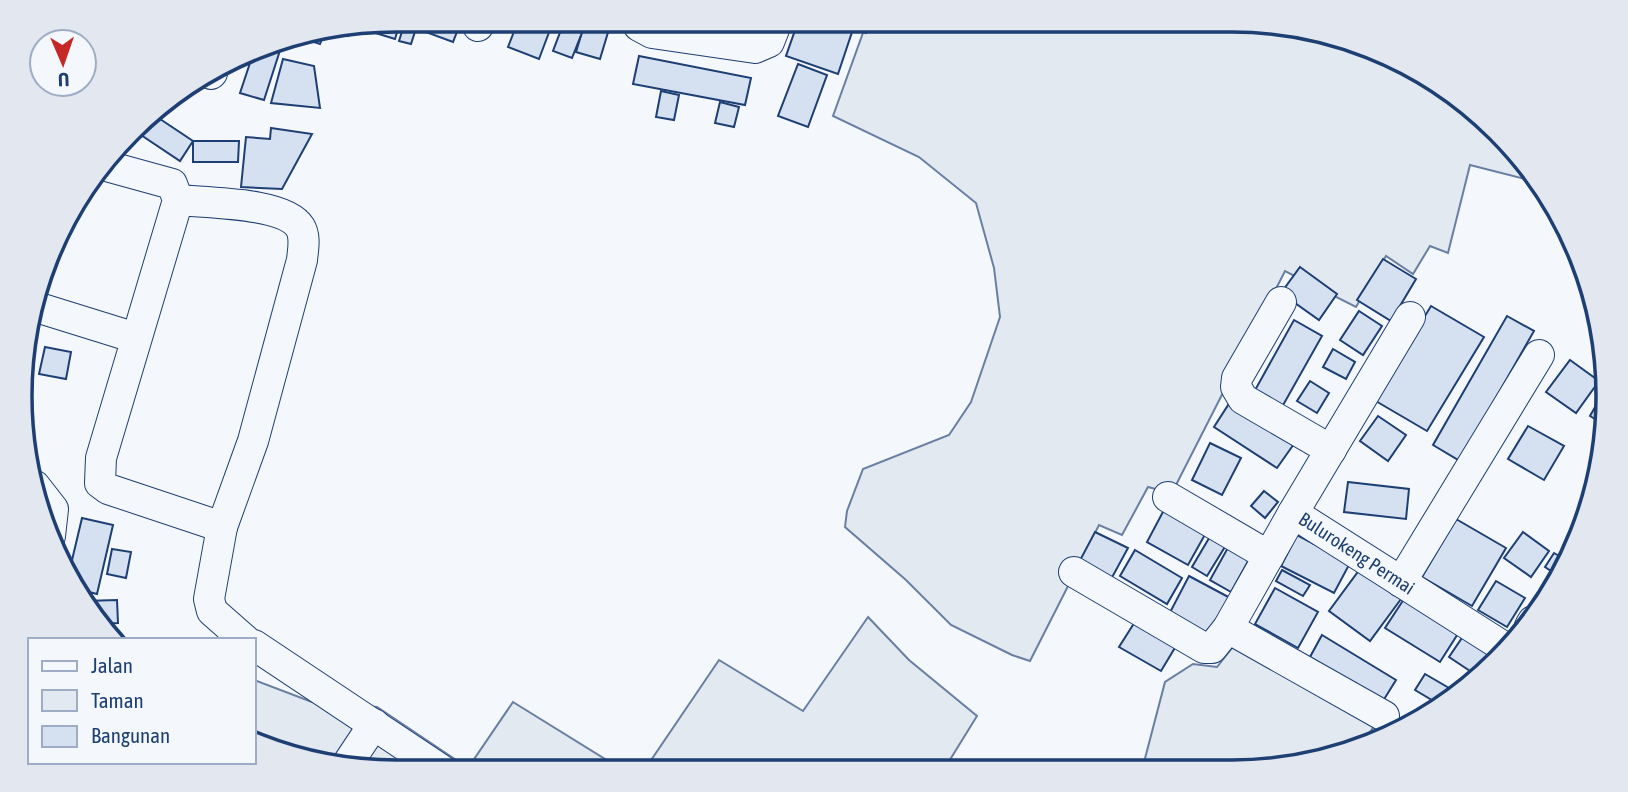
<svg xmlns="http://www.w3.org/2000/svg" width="1628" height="792" font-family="'Asap Condensed',sans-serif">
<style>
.green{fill:#e3e9f0;stroke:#687fa3;stroke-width:2}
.building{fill:#d5e0f0;stroke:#1d3f73;stroke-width:2}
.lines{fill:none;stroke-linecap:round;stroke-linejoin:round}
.minor-casing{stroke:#1d3f73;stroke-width:32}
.minor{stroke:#f4f7fb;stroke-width:30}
.labels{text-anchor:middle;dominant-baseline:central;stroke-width:5;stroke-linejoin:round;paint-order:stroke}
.street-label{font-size:19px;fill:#1d3f73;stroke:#f4f7fb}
.rim{fill:none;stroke:#1d3f73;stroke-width:3.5}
</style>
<rect width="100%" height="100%" fill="#f4f7fb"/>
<g class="green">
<polygon points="868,19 1232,19 1377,48 1499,130 1533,181 1470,165 1448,253 1430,246 1413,274 1386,256 1356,307 1285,271 1176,485 1163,491 1148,487 1122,535 1099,525 1030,661 1012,655 951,625 906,580 845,527 847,511 863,469 949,435 971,402 1000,317 994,268 976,203 919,157 833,116"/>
<polygon points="868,617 909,660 977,716 943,771 643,772 719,660 803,711"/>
<polygon points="1240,638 1381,716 1362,744 1365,747 1282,769 1142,770 1165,682 1193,664 1217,667"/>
<polygon points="254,680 312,702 377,707 468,768 513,702 626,772 396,773 254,744"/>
</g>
<g class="building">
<polygon points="401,19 395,39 366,30 368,24"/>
<polygon points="406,19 419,19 411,44 399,41"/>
<polygon points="428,19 462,19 453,42 423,31"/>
<polygon points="519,19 554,19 539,59 508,47"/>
<polygon points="586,19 612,19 600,59 576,52"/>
<polygon points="667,19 693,19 689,37 663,30"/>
<polygon points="735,19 765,19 756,45 729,37"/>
<polygon points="799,19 824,19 853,29 838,74 786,56"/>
<polygon points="841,19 871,19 866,33 839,24"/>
<polygon points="564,22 583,30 572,58 553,51"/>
<polygon points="351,27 348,36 330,30"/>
<polygon points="325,31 320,44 296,36"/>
<polygon points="284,38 264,100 240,93 254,51"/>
<polygon points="639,56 751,78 745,105 633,84"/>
<polygon points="283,59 314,66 320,108 271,103"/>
<polygon points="798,64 827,75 808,127 778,116"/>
<polygon points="661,91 679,95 674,120 656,117"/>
<polygon points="720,102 739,107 734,127 715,123"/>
<polygon points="154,115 193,141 180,161 141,135"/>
<polygon points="144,121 127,147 123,144"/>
<polygon points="271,128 312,134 282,189 241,187 246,137 270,139"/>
<polygon points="193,141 239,141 238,162 193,162"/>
<polygon points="1383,259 1416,279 1391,321 1357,300"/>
<polygon points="1300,267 1337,294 1319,320 1281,293"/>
<polygon points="1431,306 1484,337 1427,431 1374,400"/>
<polygon points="1359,311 1382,326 1363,355 1340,340"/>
<polygon points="1507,316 1534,331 1460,461 1433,445"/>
<polygon points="1294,320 1322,336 1282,407 1254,392"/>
<polygon points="45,347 71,352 66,379 39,374"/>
<polygon points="1333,349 1355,362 1346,379 1323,367"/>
<polygon points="1570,360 1599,381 1576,413 1546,392"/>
<polygon points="1310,381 1329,393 1317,413 1297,401"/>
<polygon points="1607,386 1609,396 1603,424 1590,416"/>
<polygon points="1232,399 1296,441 1277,468 1214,427"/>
<polygon points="1378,416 1406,435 1388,461 1360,441"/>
<polygon points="1528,426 1564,446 1544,480 1508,459"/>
<polygon points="1210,443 1241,458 1222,495 1192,480"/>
<polygon points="1348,482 1409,489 1406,519 1344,512"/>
<polygon points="1264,491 1278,502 1265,518 1251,506"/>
<polygon points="1165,508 1207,531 1188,565 1147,542"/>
<polygon points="82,518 113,525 97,594 77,589 68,577"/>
<polygon points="1456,519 1506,548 1472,606 1422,577"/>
<polygon points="1215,528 1231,537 1207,576 1192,567"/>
<polygon points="1095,532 1128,548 1109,583 1077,566"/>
<polygon points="1523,532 1549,551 1531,577 1504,558"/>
<polygon points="1297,535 1350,563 1334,593 1281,566"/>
<polygon points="1230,544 1251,556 1231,592 1210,580"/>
<polygon points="112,549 131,552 126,578 107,574"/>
<polygon points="1135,550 1182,578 1167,604 1120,576"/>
<polygon points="1554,553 1566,560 1557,575 1545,567"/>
<polygon points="1360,569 1401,599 1370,641 1329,611"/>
<polygon points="1282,570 1310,585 1303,596 1276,581"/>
<polygon points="1189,576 1234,600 1211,643 1166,620"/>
<polygon points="1496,581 1525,598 1507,627 1478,610"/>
<polygon points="1275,588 1318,612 1298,648 1255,624"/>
<polygon points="1404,599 1459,632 1440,662 1385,628"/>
<polygon points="117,600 118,623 102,624 85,601"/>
<polygon points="1138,617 1179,641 1161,671 1119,647"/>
<polygon points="1466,632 1498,653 1479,677 1449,657"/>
<polygon points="1322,635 1396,680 1383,701 1310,657"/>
<polygon points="1425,674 1461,695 1442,706 1415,690"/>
</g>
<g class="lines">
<g class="minor-casing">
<g id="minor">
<polyline points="637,19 639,26 652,33 755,48 769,42 778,19"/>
<polyline points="478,26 480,19"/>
<polyline points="211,74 212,73"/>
<polyline points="103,165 172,184 178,200 101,458 100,483 108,489 222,527 209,599 212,611 245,640"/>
<path d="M178 200C206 203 284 202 300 227 306 237 303 249 302 260L253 441 222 527"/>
<polyline points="1281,302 1237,378 1236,387 1243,399 1331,450"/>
<polyline points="33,306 136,338"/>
<polyline points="1410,317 1293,513 1507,649"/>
<polyline points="35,486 53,509 50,536"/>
<polyline points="1168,497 1269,556"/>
<polyline points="1074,572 1204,648 1212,648 1228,628 1293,513"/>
<polyline points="1401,582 1539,355"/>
<polyline points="1530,626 1533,621"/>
<polyline points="1228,628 1384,716"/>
<polyline points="254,645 446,773"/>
<polyline points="348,763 374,724"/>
</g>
</g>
<use href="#minor" class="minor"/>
</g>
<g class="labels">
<g class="street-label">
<text transform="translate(1357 553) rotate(33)">Bulurokeng Permai</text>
</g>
</g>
<path d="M0 0H1628V792H0ZM396 32H1232A364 364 0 0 1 1596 396V396A364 364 0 0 1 1232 760H396A364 364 0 0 1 32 396V396A364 364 0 0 1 396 32Z" fill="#e3e8f0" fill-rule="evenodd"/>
<path class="rim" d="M396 32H1232A364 364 0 0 1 1596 396V396A364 364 0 0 1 1232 760H396A364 364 0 0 1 32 396V396A364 364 0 0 1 396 32Z"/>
<rect x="28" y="638" width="228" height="126" fill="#f4f7fb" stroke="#9eadc5" stroke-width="2"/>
<rect x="42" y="661" width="35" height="10" fill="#f4f7fb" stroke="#9eadc5" stroke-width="2"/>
<text x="91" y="673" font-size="21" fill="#1d3f73">Jalan</text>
<rect x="42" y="690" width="35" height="21" fill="#e3e9f0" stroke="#9eadc5" stroke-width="2"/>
<text x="91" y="708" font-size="21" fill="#1d3f73">Taman</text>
<rect x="42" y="726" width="35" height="21" fill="#d5e0f0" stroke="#9eadc5" stroke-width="2"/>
<text x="91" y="743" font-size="21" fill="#1d3f73">Bangunan</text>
<g transform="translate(63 63) rotate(178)"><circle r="33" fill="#f4f7fb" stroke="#9eadc5" stroke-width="2"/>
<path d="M0-5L12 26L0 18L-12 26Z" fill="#c62828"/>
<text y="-10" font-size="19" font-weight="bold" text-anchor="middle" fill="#1d3f73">U</text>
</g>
</svg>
